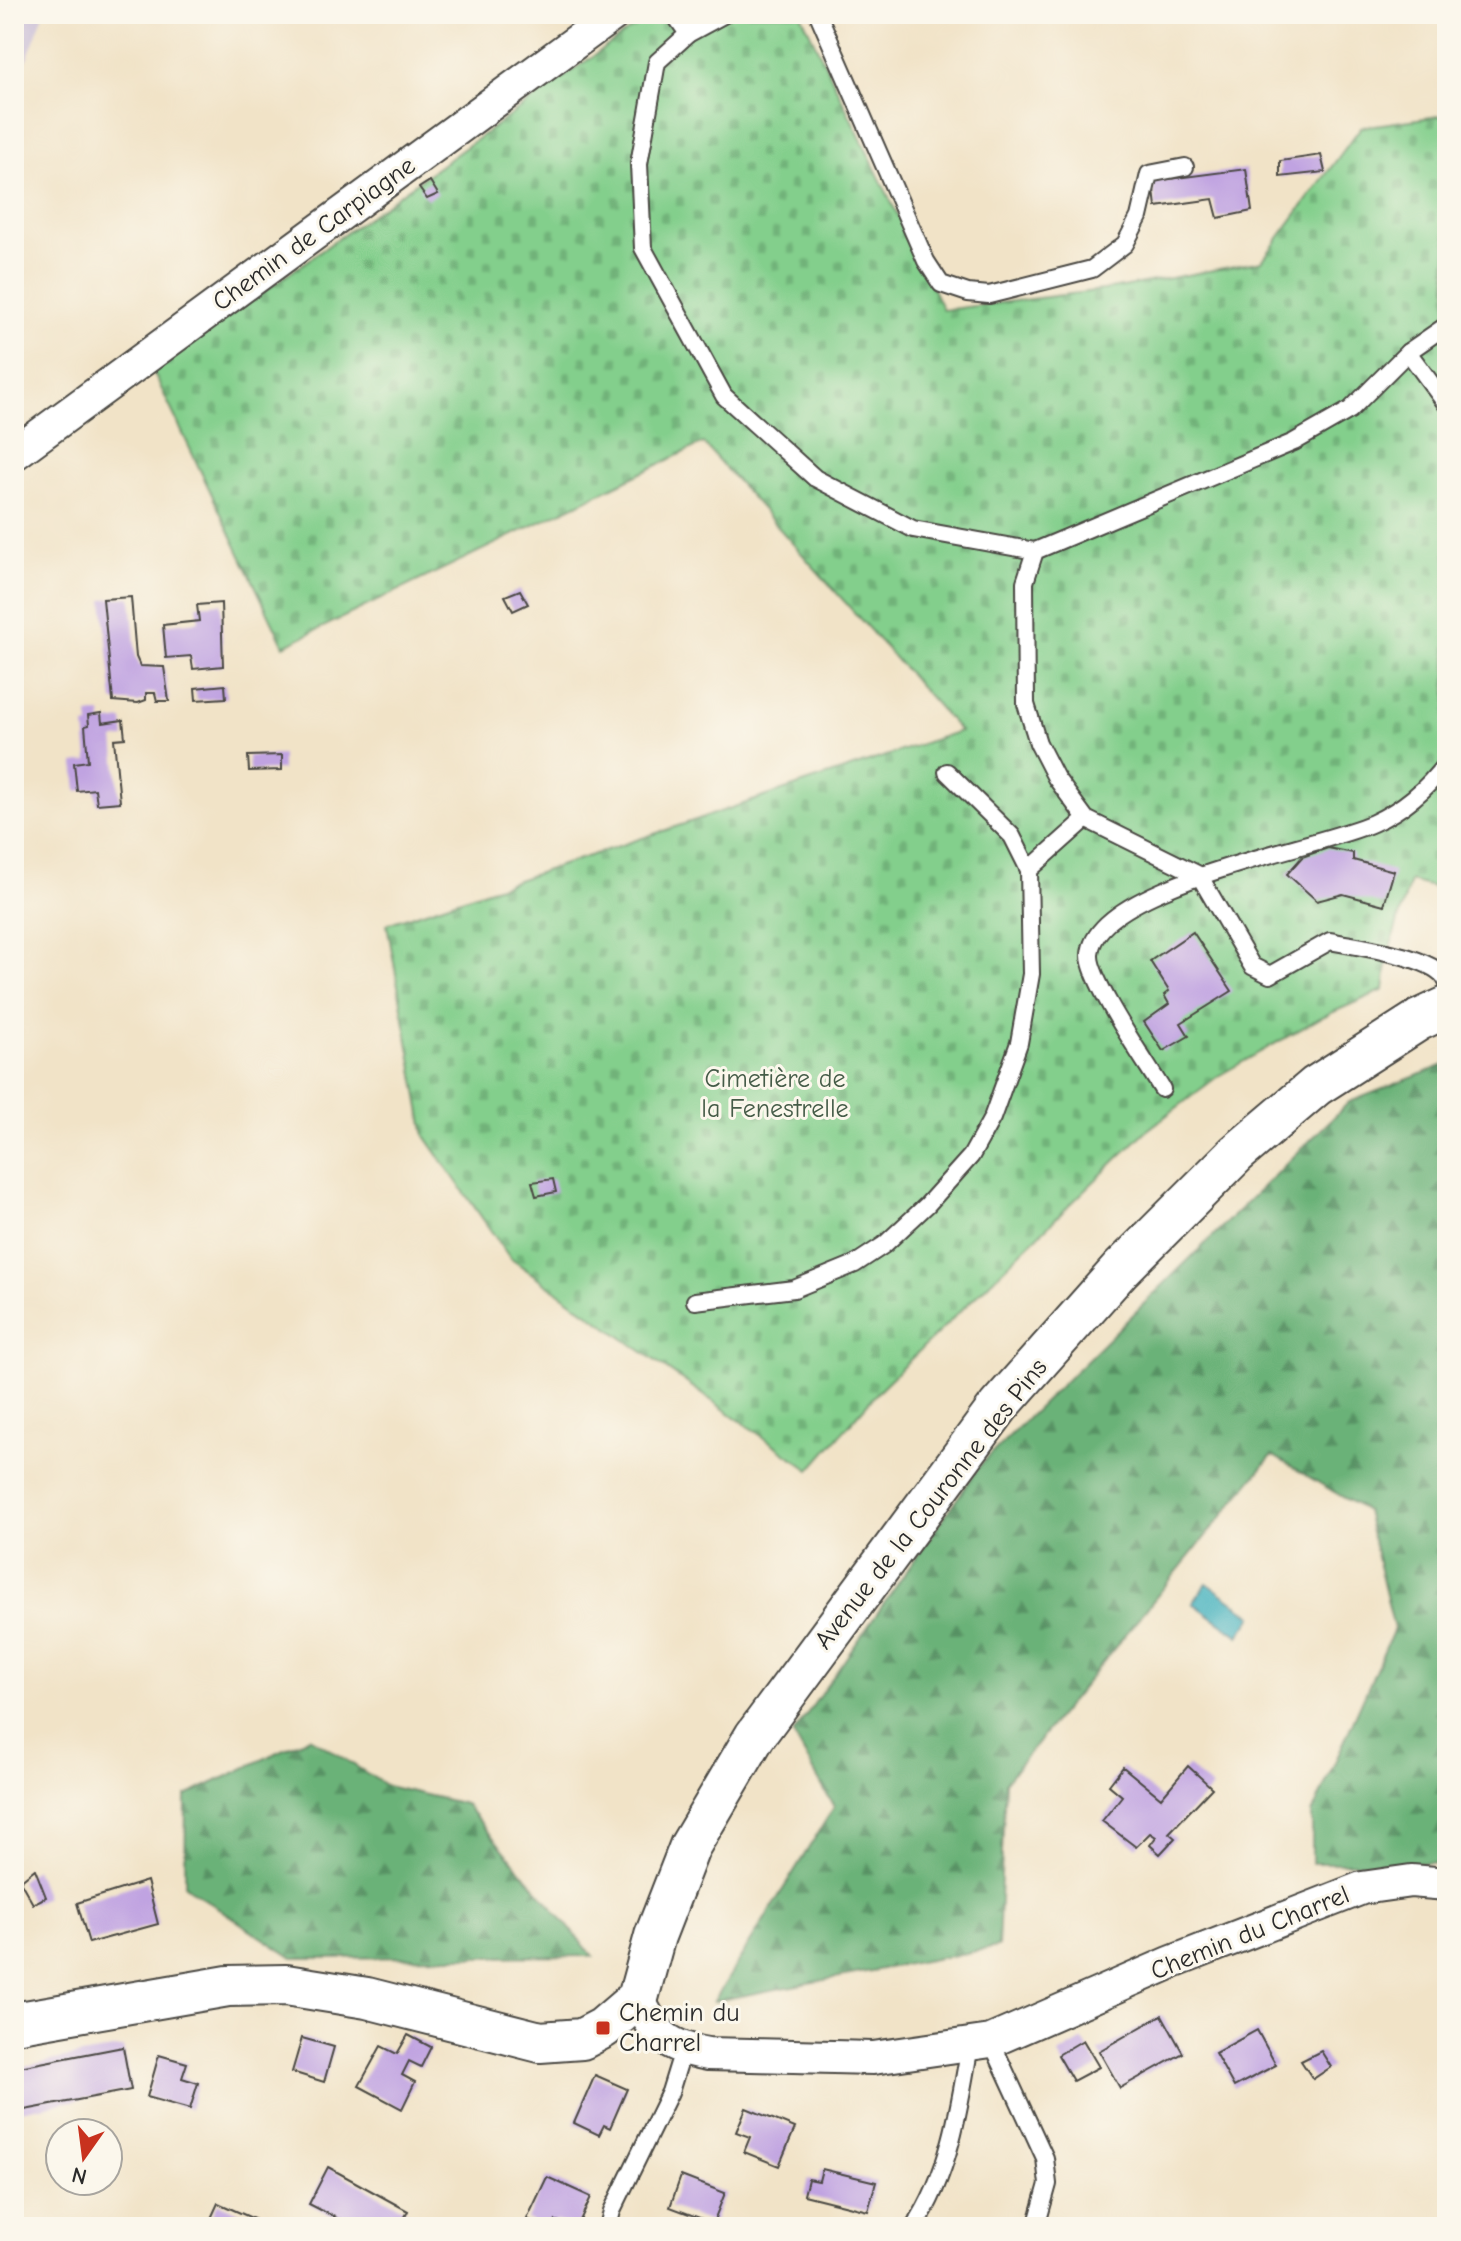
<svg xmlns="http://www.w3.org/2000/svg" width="1461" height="2241" font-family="'Comic Neue',sans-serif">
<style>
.railway{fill:#cabfd7}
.forest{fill:url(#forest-firs);stroke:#4a6e52;stroke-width:2}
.cemetery{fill:url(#cemetery-stones);stroke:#577d5c;stroke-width:2}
.water{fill:#41b0bd;stroke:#366e74;stroke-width:2}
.building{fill:#c0a3e1}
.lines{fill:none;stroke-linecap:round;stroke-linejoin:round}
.service-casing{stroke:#494742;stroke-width:20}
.minor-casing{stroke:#494742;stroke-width:36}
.tertiary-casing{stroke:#494742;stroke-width:44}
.service{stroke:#fff;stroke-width:16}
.minor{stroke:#fff;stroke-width:32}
.tertiary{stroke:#fff;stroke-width:40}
.poi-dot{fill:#c8321e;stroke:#fbf7ec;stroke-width:3}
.labels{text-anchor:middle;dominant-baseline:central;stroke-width:6;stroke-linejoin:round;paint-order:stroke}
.street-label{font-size:26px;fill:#2b2b2b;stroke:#fbf7ec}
.park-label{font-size:26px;fill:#455c48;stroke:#fbf7ec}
.poi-label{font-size:26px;fill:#2b2b2b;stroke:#fbf7ec;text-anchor:start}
</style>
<defs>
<pattern id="forest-firs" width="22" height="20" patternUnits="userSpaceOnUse" patternTransform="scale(2)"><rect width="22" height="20" fill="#6ab278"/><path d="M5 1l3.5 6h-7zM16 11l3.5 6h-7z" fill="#579163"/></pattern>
<pattern id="cemetery-stones" width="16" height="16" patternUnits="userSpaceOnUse" patternTransform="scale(2)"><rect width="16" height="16" fill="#83cf8c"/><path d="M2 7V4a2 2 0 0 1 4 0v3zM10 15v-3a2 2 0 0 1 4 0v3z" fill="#71b279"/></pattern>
</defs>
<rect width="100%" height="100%" fill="#fbf7ec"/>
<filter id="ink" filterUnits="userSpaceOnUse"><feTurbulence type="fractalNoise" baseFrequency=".0125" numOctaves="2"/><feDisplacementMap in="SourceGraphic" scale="16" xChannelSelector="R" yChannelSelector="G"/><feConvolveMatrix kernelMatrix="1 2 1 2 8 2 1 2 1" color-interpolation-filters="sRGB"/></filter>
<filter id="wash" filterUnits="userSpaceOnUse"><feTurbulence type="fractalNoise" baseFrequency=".006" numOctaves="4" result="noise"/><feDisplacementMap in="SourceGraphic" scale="32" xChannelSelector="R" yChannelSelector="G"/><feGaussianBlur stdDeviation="1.8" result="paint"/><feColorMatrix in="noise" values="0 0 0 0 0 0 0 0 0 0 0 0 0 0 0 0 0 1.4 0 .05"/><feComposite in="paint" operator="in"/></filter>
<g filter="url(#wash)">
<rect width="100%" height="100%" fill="#f1e3c7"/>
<polygon class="railway" points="14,14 44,14 14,94"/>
<g class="forest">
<polygon points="1447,1064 1447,1863 1312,1863 1312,1814 1394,1629 1366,1511 1272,1455 1005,1782 998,1947 714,2001 834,1807 793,1734 982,1463 1349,1102"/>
<polygon points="310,1737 387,1786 465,1804 593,1956 293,1958 185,1886 186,1796"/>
</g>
<polygon class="cemetery" points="652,14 801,14 943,310 1111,289 1262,261 1361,127 1447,115 1447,891 1410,881 1388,954 1384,990 1322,1017 1218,1076 1145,1132 882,1387 810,1470 510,1258 425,1136 387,924 960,731 703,443 284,646 153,371"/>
<polygon class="water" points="1207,1583 1253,1616 1239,1636 1193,1603"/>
<g id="blocks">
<g class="building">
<polygon points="1321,155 1325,172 1280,177 1280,161"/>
<polygon points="1246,169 1252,211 1218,218 1213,199 1156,207 1153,181"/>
<polygon points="430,181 438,194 427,199 419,188"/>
<polygon points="520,590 528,604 513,611 505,596"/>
<polygon points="131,597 136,657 140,666 164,667 169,701 157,701 155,693 146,693 146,700 138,703 113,701 103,599"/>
<polygon points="221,603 223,666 193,669 191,656 166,658 163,625 199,621 197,605"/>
<polygon points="225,685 226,698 196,700 195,688"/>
<polygon points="101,713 102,723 123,720 125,738 114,739 120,802 97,804 95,789 77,791 74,763 88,761 85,726 89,725 88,715"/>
<polygon points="282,755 282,770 249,771 248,756"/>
<polygon points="1328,848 1353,853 1353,860 1394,871 1384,905 1343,894 1317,901 1287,874 1302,857"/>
<polygon points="1193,932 1232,991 1181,1023 1189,1036 1163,1051 1144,1022 1169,1004 1164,995 1169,991 1150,961"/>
<polygon points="553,1179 556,1192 536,1196 532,1182"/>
<polygon points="1188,1766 1212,1788 1169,1833 1175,1838 1160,1854 1150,1845 1156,1837 1150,1833 1136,1847 1102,1821 1122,1796 1109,1785 1123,1767 1161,1798"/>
<polygon points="35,1869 46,1897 33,1904 20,1881"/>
<polygon points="147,1881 158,1924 89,1943 77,1903"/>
<polygon points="1162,2015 1183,2053 1120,2088 1099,2051"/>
<polygon points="1257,2030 1276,2065 1234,2087 1215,2053"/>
<polygon points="408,2035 431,2047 421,2067 409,2061 402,2075 415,2082 402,2109 359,2086 381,2046 397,2054"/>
<polygon points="302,2038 334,2047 324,2082 292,2072"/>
<polygon points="1083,2040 1099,2067 1073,2081 1058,2055"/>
<polygon points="123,2047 131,2090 14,2112 14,2068"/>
<polygon points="1321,2051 1331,2067 1313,2079 1301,2061"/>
<polygon points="159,2055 187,2063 182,2078 198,2083 190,2109 147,2097"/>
<polygon points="595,2075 627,2089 610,2128 604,2125 599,2135 574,2123"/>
<polygon points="746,2108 795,2128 779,2166 744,2152 750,2137 736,2132"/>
<polygon points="328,2167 408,2211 400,2227 354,2227 309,2204"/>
<polygon points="822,2169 876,2182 868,2211 804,2195 808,2179 819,2181"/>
<polygon points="681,2176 725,2193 713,2223 670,2207"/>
<polygon points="547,2177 591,2197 577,2227 556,2221 552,2227 543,2227 527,2219"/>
<polygon points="218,2203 272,2227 207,2227"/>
</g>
</g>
</g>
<g filter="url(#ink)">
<use href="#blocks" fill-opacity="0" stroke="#494742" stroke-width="2"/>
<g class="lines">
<g class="service-casing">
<g id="service">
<polyline points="674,14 688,34"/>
<polyline points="725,14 688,34 657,62 639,164 643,248 724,396 815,478 913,529 1035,551"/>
<polyline points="818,14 926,261 941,284 968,293 989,295 1092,269 1125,244 1139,217 1149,174 1185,167"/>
<path d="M1447 325 1408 352 1350 410 1294 442 1035 551 1025 582 1026 704 1038 743 1056 778 1086 819 1199 875 1252 966 1270 975 1330 941C1357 947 1438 956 1447 982"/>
<polyline points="1408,352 1447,405"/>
<polyline points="1029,870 1086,819"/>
<path d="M1162 1089C1147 1064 1089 980 1090 955 1093 885 1319 848 1373 823 1402 810 1428 788 1447 762"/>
<polyline points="695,1301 794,1289 855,1264 884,1245 927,1205 971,1156 992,1118 1019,1043 1031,974 1029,870 1012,836 947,772"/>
<polyline points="991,2041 1045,2158 1048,2184 1036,2227"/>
<polyline points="608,2227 612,2211 670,2092 683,2050"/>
<path d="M914 2227C949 2176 960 2105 970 2044"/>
</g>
</g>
<g class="minor-casing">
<g id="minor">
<polyline points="14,454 614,14"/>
<path d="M638 1998C655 2035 667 2047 708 2054L873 2058 991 2041 1170 1963 1362 1888 1411 1881 1447 1884"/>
</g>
</g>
<g class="tertiary-casing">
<polyline id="tertiary" points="14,2023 228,1986 286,1985 367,1998 540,2042 582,2039 603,2028 638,1998 655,1936 690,1846 755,1736 999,1406 1120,1270 1236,1154 1316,1086 1419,1020 1447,1007"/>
</g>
<use href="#service" class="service"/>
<use href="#minor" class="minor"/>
<use href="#tertiary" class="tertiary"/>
</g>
</g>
<rect class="poi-dot" x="595" y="2020" width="16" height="16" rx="4"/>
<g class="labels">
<g class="street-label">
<text transform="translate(314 234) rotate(-36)">Chemin de Carpiagne</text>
<text transform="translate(931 1504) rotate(-52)">Avenue de la Couronne des Pins</text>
<text transform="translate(1250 1933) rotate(-22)">Chemin du Charrel</text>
</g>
<g class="park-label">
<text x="775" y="1079">Cimetière de<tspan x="775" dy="30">la Fenestrelle</tspan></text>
</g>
<g class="poi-label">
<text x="619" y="2013">Chemin du<tspan x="619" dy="30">Charrel</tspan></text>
</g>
</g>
<rect width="1461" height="2241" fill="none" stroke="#fbf7ec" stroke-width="48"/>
<g transform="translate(84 2157) rotate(194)"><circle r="38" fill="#fbf7ec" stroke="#a8a59f" stroke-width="2"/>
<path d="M0-6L14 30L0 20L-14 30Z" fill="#c8321e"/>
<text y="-12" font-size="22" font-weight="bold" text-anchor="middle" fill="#2b2b2b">N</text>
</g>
</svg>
